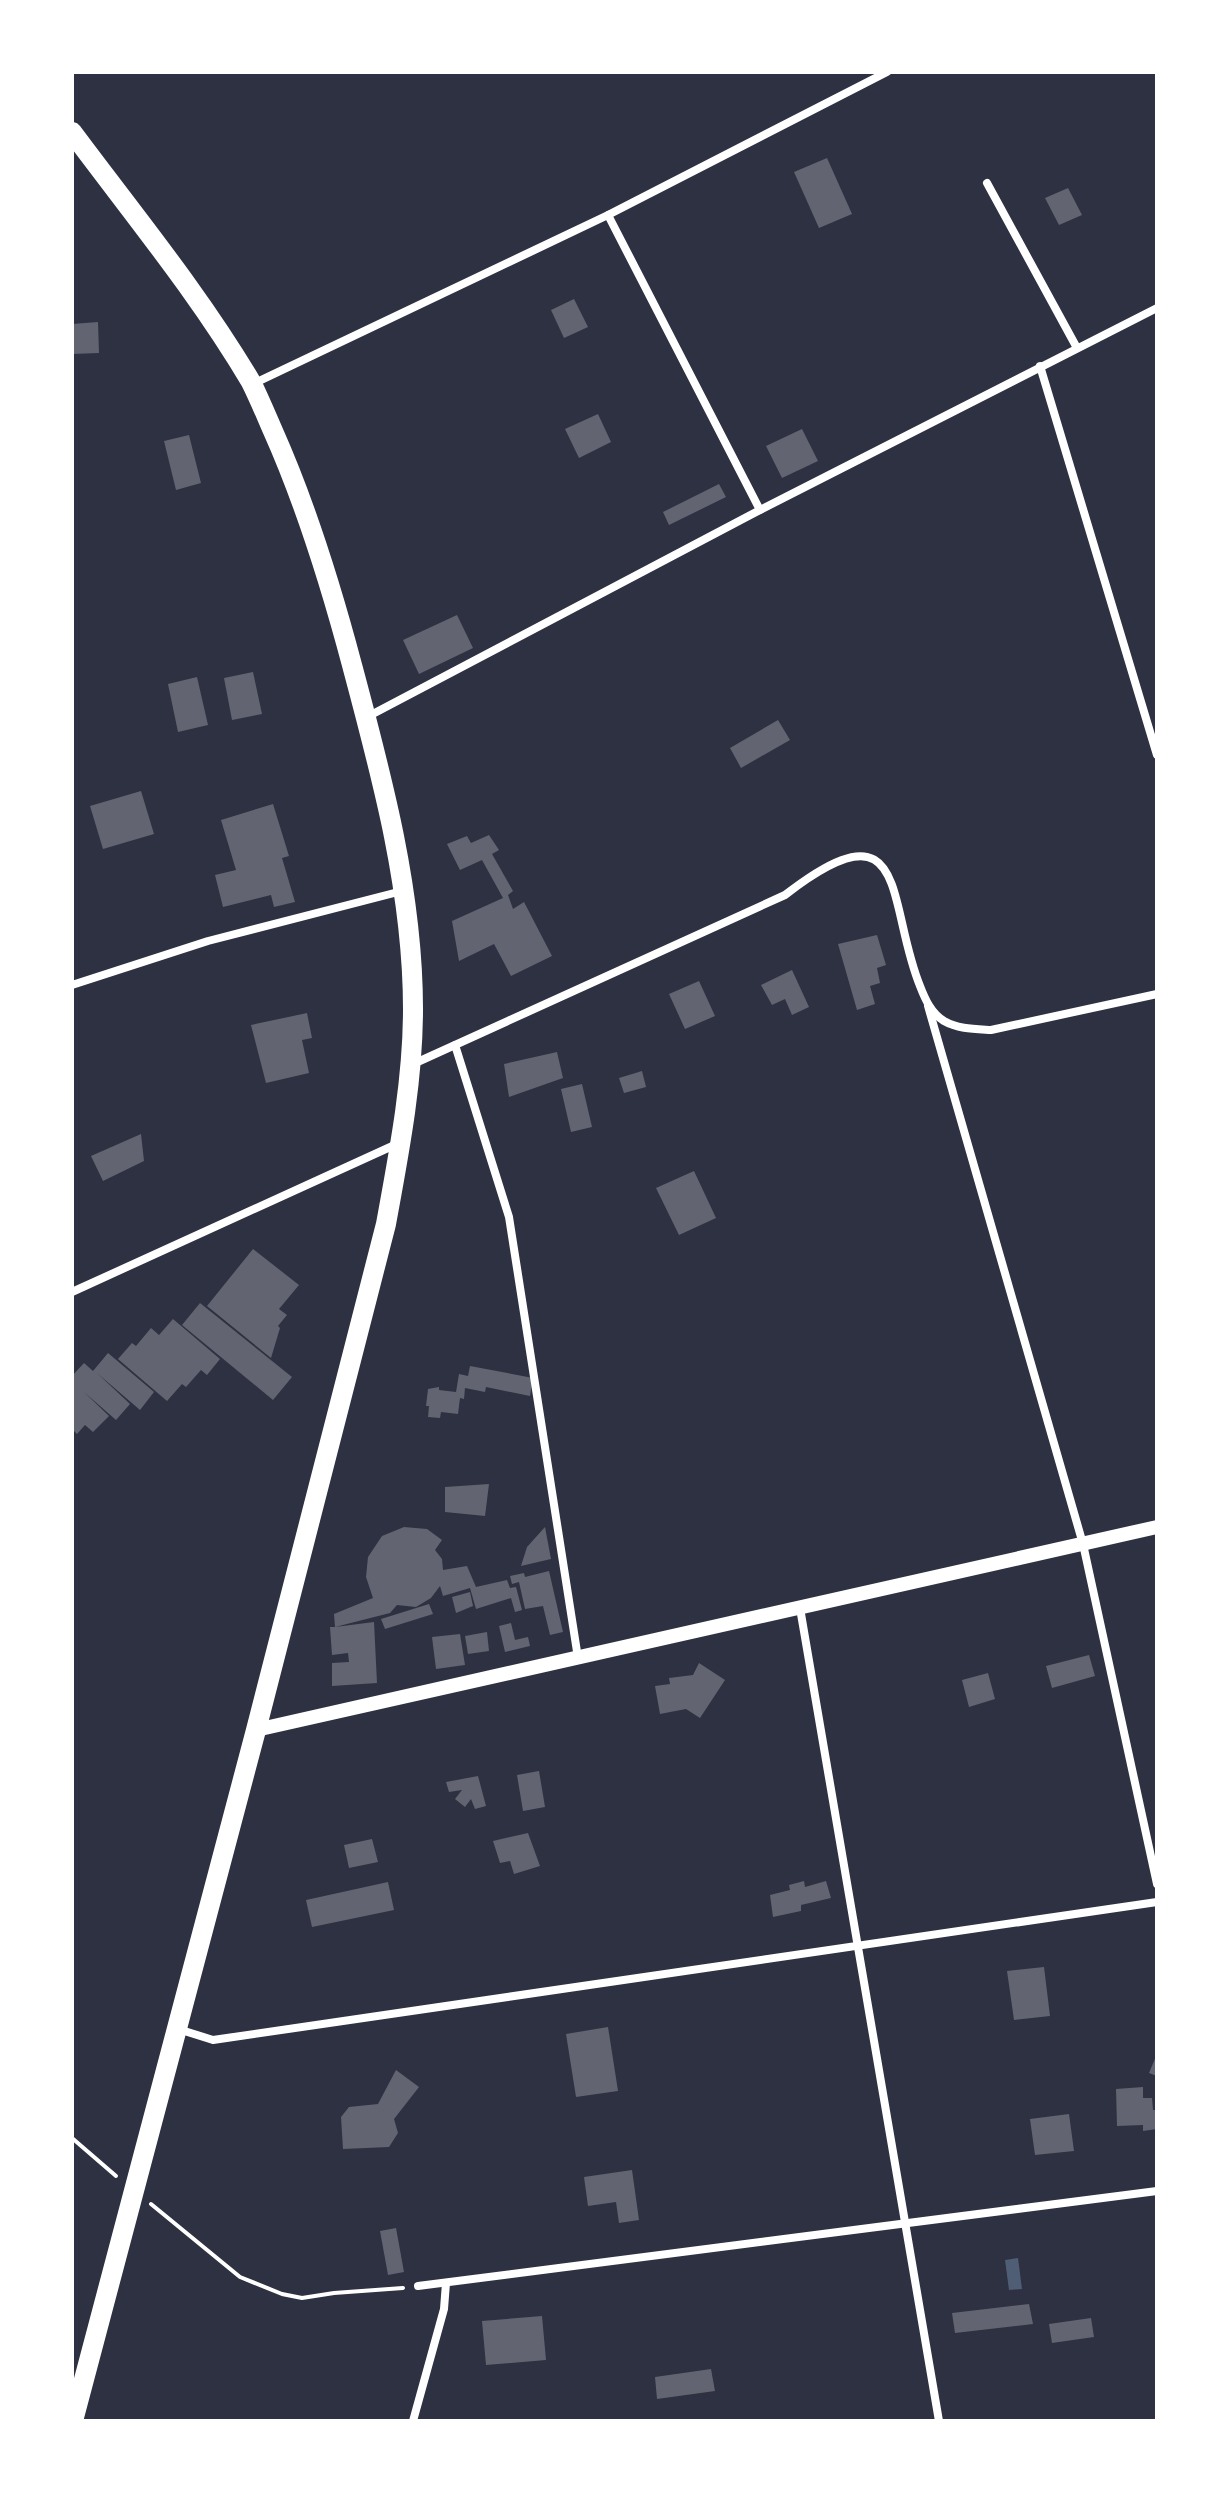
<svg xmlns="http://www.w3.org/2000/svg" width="1229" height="2493" font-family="Poppins,sans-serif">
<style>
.water{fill:#4f5d75}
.building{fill:#626471}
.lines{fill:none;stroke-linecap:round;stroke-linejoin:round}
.path{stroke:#fff;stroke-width:4}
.minor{stroke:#fff;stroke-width:8}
.tertiary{stroke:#fff;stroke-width:14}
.primary{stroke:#fff;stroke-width:20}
</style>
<rect width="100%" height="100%" fill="#2d3142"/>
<polygon class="water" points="1018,2258 1022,2289 1009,2290 1005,2260"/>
<g class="building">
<polygon points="827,158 852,214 819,228 794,172"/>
<polygon points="1068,188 1082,215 1059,225 1045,198"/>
<polygon points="574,299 588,327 564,338 551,310"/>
<polygon points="98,322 99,353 72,354 72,324"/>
<polygon points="598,414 611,442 579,458 565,429"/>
<polygon points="802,429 818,461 782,478 766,446"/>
<polygon points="189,435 201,483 176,490 164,441"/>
<polygon points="719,484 726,497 669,525 663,512"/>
<polygon points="457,615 473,648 419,674 403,640"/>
<polygon points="253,672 262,714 232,720 224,678"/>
<polygon points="197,677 208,725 178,732 168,684"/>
<polygon points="778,720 790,740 741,768 730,748"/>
<polygon points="141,791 154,834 103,849 90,806"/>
<polygon points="273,804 289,856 282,858 295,902 274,907 271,895 223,907 215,875 236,870 221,820"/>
<polygon points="489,835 499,850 492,854 513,891 508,895 513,909 524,902 552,956 511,976 494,944 459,961 452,921 503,898 482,860 460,870 447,844 467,836 471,843"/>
<polygon points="877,935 886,965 877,968 880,983 870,986 875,1004 857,1010 838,944"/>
<polygon points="792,970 809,1007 792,1015 785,999 772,1005 761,985"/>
<polygon points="699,981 715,1016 685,1029 669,994"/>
<polygon points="307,1013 312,1038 302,1040 309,1073 266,1083 251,1025"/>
<polygon points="557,1052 563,1078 509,1097 504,1064"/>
<polygon points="642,1071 646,1087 624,1093 619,1078"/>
<polygon points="582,1084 592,1127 571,1132 561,1089"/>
<polygon points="141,1134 144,1161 103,1181 91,1156"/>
<polygon points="694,1171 716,1218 679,1235 656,1188"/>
<polygon points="253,1249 299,1285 279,1309 287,1315 278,1326 280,1328 271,1358 207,1306"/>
<polygon points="200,1303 292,1377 273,1400 182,1325"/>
<polygon points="173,1319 220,1359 207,1375 201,1370 186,1387 182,1384 167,1401 118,1359 132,1343 136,1346 151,1328 159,1335"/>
<polygon points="108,1353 154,1392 140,1410 97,1373 130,1404 116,1420 84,1392 109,1416 93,1432 85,1425 77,1434 72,1429 72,1376 84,1363 93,1371"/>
<polygon points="470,1366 533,1378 530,1396 486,1387 485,1392 465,1388 464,1399 460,1398 458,1414 441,1412 440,1418 428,1417 429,1406 426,1406 428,1389 439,1387 439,1390 456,1392 459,1374 468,1376"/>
<polygon points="489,1484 485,1516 445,1512 445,1487"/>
<polygon points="404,1527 427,1529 442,1540 435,1550 442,1559 443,1570 467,1566 476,1587 507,1580 510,1588 516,1587 522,1610 515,1612 511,1598 476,1609 470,1588 443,1596 440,1586 431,1598 416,1607 397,1605 390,1613 335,1627 374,1622 377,1683 332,1686 332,1663 349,1662 348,1653 332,1655 330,1627 335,1627 334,1614 373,1598 366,1577 368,1557 382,1536"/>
<polygon points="545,1527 551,1559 521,1566 527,1547"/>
<polygon points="549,1571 563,1632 550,1635 543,1606 525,1609 519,1582 512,1584 510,1576 524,1573 525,1577"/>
<polygon points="470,1592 473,1606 456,1613 452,1597"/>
<polygon points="429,1604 433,1614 385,1629 381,1619"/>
<polygon points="511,1623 515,1640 528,1637 530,1646 505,1652 499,1626"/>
<polygon points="487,1632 489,1651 468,1654 465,1636"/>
<polygon points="460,1634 465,1665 436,1669 432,1637"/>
<polygon points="1089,1655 1095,1676 1052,1688 1046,1666"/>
<polygon points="699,1663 725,1680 700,1718 686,1709 660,1714 655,1686 670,1684 669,1678 693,1675"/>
<polygon points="988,1673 995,1699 969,1707 962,1680"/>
<polygon points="539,1771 545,1807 523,1811 517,1775"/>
<polygon points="478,1776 486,1806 475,1809 471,1799 465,1807 455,1799 462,1790 449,1792 446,1782"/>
<polygon points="528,1833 540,1866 514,1874 510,1861 500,1863 493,1841"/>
<polygon points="372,1839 378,1862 349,1868 344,1845"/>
<polygon points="804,1881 805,1887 826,1881 831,1898 801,1905 801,1911 773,1917 770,1895 790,1890 789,1885"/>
<polygon points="388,1882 394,1910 312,1927 306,1900"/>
<polygon points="1044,1967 1050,2016 1014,2020 1007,1971"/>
<polygon points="608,2027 618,2091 576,2097 566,2034"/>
<polygon points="1157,2054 1157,2076 1149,2073"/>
<polygon points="396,2070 419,2087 394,2119 398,2133 389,2147 343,2149 341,2117 349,2107 378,2104"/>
<polygon points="1143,2087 1143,2098 1152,2098 1153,2110 1157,2110 1157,2129 1143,2131 1143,2125 1117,2126 1116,2089"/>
<polygon points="1069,2114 1074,2151 1035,2155 1030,2119"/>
<polygon points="632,2170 639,2220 619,2223 616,2202 588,2206 584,2177"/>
<polygon points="396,2228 404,2272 388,2275 380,2231"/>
<polygon points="1029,2304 1033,2324 955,2333 952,2313"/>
<polygon points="542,2316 546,2360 486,2365 482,2321"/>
<polygon points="1091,2318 1094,2337 1052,2343 1049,2324"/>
<polygon points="711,2369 715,2391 657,2399 655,2377"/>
</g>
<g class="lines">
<g class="path">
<polyline points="72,2138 116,2176"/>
<polyline points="151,2204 240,2277 282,2294 302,2298 334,2293 403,2288"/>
</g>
<g class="minor">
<polyline points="987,183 1077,348"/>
<polyline points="608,215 760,510"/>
<polyline points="1040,366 1157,755"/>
<polyline points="253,384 608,215 887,72"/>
<polyline points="367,717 760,510 1157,308"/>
<polyline points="72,985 208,941 402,891"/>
<polyline points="928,1006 1083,1544 1157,1884"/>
<polyline points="455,1045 509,1217 578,1658"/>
<path d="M411 1065 785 895C910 798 886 903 920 986 925 999 931 1013 944 1021 958 1029 974 1029 991 1030L1157 994"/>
<polyline points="72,1292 399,1143"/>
<polyline points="800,1608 939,2421"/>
<polyline points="178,2029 213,2040 1157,1902"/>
<polyline points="418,2286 1157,2191"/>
<polyline points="413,2421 444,2309 446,2283"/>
</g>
<polyline class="tertiary" points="256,1730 1157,1527"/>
<path class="primary" d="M72 132C133 214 199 294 251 382 259 398 266 415 273 431 307 507 331 586 352 665 382 777 413 892 413 1009 413 1081 399 1153 386 1224L256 1730 73 2421"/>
</g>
<rect width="1229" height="2493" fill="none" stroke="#ffffff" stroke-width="148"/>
</svg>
